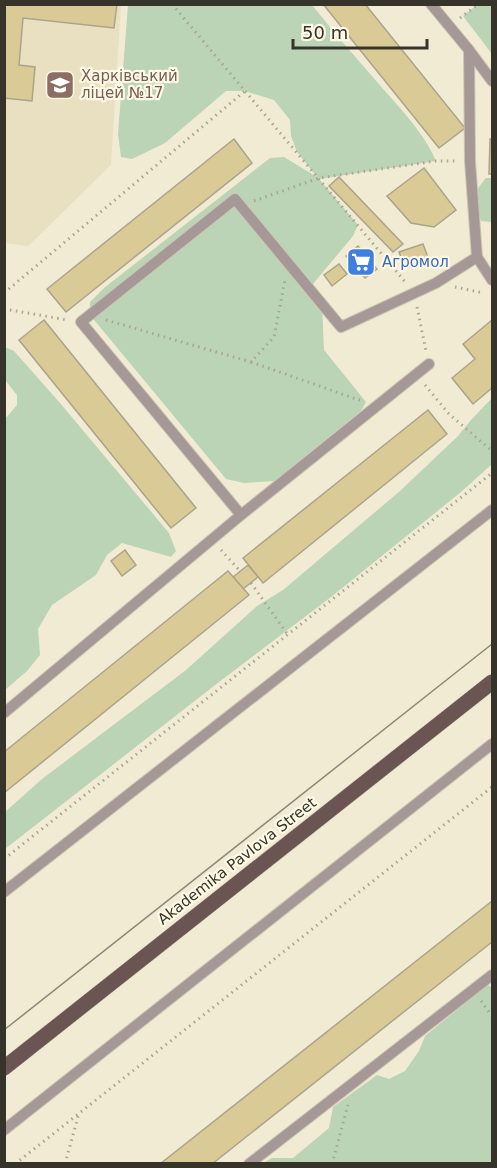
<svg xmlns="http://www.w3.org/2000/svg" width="497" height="1168" font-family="'DejaVu Sans',sans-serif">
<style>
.built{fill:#e9e0c1}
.green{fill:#bad4b5}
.building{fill:#d9ca96;stroke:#aba48d;stroke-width:1.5}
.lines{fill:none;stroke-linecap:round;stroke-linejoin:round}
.lane-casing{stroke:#ccc6b1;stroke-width:12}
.primary-casing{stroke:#ccc6b1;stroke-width:16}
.path{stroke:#aaa592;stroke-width:3;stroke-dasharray:1.5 4.5;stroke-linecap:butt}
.lane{stroke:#a59896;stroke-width:10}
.primary{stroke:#6a5552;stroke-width:15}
.tram{stroke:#8c8878;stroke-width:1.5}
.labels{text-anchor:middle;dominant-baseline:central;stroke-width:4.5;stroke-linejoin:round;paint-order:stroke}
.education-label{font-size:15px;fill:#785e54;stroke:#fef9e5;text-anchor:start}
.shop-label{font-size:15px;fill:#366cbe;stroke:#fef9e5;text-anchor:start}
.street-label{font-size:15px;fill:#36342a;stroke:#fef9e5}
</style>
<rect width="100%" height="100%" fill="#f2ebd3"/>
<polygon class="built" points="4,5 121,5 111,165 28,246 5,243"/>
<g class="green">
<polygon points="478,4 492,5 492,54 463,16"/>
<path d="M128 5H312C335 34 360 62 384 90 402 110 425 135 436 161L319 179 358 225 353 236 313 284 322 304 324 350 366 402 361 411 274 481 244 483 226 479 90 315V302L104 288 270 158 284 157 317 177 297 152 291 136 290 120 274 100 245 91H226L165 143 132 159 121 157 118 134Z"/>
<polygon points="486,178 492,178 492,222 481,221 478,212 478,188"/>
<polygon points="5,347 14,351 60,403 169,533 176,551 171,557 122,543 107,555 96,575 52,605 38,629 40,655 27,671 5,690 4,420 17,405 17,395 5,380"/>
<polygon points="492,398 492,464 461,492 331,597 219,682 5,849 5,812 42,779 186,670 257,606 283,590 400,491 458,436 471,420"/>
<polygon points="487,985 492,987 492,1163 262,1164 272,1158 293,1158 329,1128 333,1107 377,1075 389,1079 405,1071 419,1051 425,1036"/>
</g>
<g class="building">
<polygon points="4,4 117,4 114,28 23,18 19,65 35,67 32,101 4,98"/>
<polygon points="323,4 365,4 465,128 439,148"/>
<polygon points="234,139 252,163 66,312 47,289"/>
<polygon points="490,139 492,139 492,174 489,174"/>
<polygon points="424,168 456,210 434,227 411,223 387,196"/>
<polygon points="339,177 403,244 393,252 329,186"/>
<polygon points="423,244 429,260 405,268 399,252"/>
<polygon points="358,246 377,269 365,278 346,256"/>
<polygon points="339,264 347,274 332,286 324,275"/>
<polygon points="44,320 196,508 171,528 19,340"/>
<polygon points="492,320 492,388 473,404 452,378 475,359 463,344"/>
<polygon points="428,410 447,434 263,583 243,558"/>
<polygon points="125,550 136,565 122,576 111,561"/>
<polygon points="248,565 258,577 243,589 233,577"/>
<polygon points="228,571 249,595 4,793 4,752"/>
<polygon points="492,901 492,942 212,1164 160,1164"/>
</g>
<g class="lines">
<g class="lane-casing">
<g id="lane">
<polyline points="431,4 469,50 470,161 477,257 492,280"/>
<polyline points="469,50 492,81"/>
<polyline points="241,515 81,322 235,199 341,327 436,283 477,257"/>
<polyline points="4,713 241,515 429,364"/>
<polyline points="4,892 492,510"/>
<polyline points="4,1130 492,744"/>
<polyline points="249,1164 492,975"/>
</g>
</g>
<g class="primary-casing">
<polyline id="primary" points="4,1068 492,682"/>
</g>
<g class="path">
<polyline points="172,4 406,283"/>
<polyline points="460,18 478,4"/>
<polyline points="254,201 319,178 436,161 455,161"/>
<polyline points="455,287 484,293"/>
<polyline points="4,293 245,91"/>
<polyline points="417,307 426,351"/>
<polyline points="4,309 68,320"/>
<polyline points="106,320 251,362 274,337 285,280"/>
<polyline points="251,362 362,401"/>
<polyline points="425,385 449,414 492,451"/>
<polyline points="221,550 240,571"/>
<polyline points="251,583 288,635"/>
<polyline points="4,859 492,473"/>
<polyline points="481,1001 492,1016"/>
<polyline points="15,1164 492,787"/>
<polyline points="65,1164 79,1113"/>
<polyline points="332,1164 348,1105"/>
</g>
<use href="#lane" class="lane"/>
<use href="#primary" class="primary"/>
<polyline class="tram" points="4,1030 492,644"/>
</g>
<defs>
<g id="school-square" transform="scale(1.5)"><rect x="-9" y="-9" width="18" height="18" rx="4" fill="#8d6e63" stroke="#fef9e5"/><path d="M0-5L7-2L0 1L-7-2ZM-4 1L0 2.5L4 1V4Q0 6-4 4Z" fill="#fff"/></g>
<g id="supermarket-square" transform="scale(1.5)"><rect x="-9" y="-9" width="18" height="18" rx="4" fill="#3f7fe0" stroke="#fef9e5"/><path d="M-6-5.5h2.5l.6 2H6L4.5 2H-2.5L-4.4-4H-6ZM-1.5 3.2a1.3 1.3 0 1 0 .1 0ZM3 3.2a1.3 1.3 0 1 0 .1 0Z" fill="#fff"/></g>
</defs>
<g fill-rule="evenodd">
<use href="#school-square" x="60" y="85"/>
<use href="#supermarket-square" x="361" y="262"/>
</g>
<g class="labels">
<g class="education-label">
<text x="81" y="76">Харківський<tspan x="81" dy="17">ліцей №17</tspan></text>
</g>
<g class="shop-label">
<text x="382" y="262">Агромол</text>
</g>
<g class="street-label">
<text transform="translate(237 861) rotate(-38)">Akademika Pavlova Street</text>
</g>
</g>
<rect width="497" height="1168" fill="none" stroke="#36342a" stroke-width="12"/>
<path d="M293 39v9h134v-9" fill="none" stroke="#36342a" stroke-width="3"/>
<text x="302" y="39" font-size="18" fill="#36342a" stroke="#fef9e5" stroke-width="4.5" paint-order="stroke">50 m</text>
</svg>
